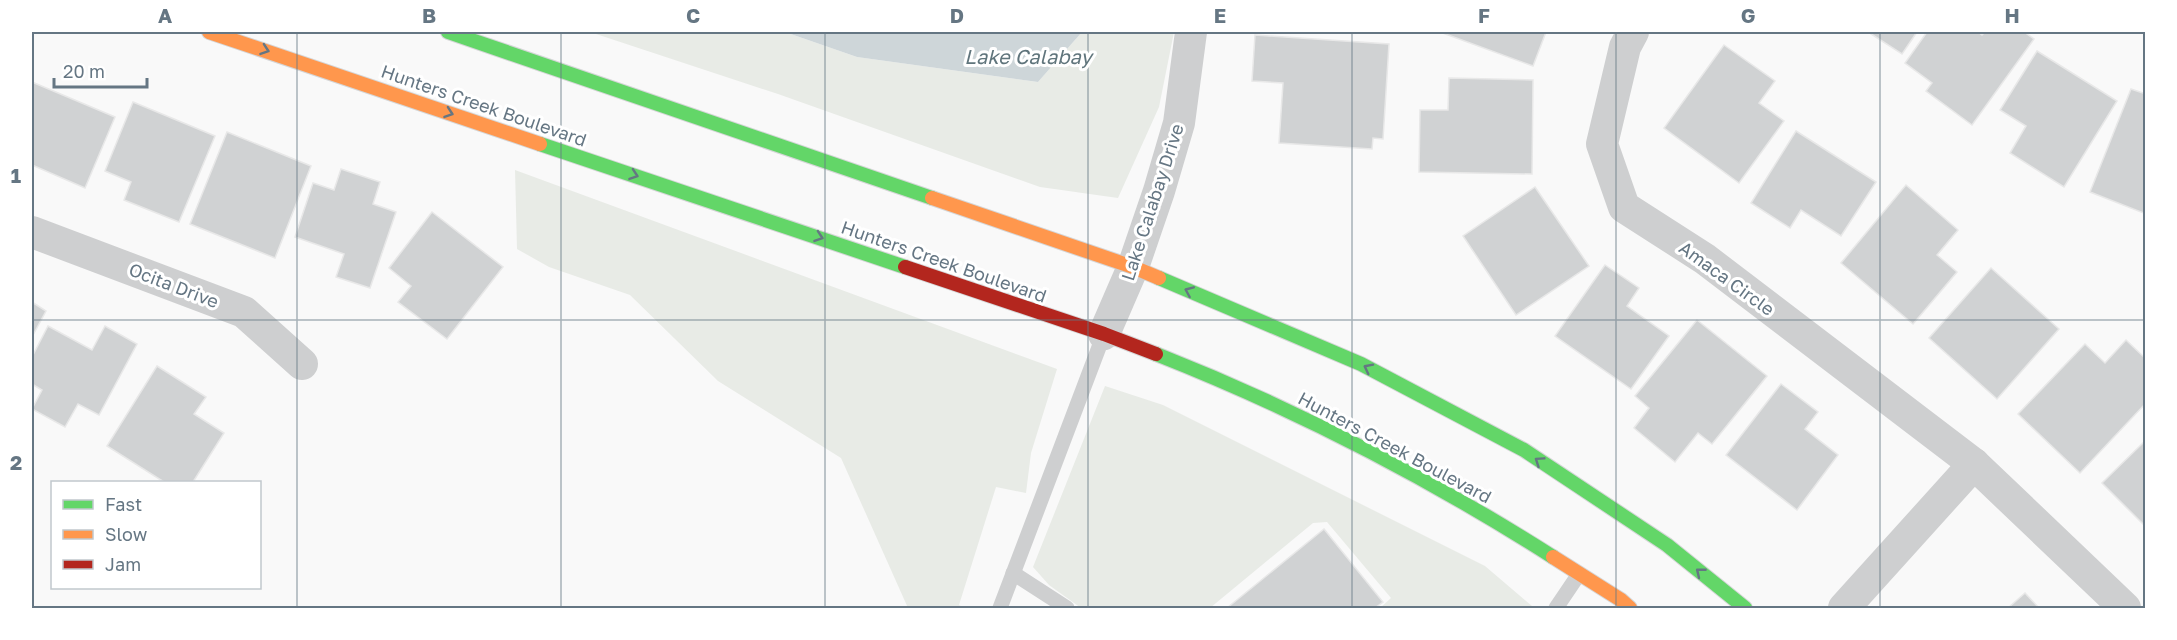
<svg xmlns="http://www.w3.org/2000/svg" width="2177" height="640" font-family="'Golos Text',sans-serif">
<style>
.green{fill:#e8ebe6}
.water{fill:#ced6d9}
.building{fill:#d0d2d3;stroke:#e8e8e8;stroke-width:1.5}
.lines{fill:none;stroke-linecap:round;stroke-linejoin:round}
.fast-casing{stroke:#d5d6d7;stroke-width:16}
.slow-casing{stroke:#d5d6d7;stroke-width:16}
.jam-casing{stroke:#d5d6d7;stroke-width:16}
.lane{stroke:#cecfd0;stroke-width:15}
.street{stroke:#cecfd0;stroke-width:32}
.fast{stroke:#63d668;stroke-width:14}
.slow{stroke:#ff974d;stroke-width:14}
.jam{stroke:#b3261e;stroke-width:14}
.oneway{stroke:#657683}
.grid{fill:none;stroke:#657683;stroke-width:1.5;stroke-opacity:0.55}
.labels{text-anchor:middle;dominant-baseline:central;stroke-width:6;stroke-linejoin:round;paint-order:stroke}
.street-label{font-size:18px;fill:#657683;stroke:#fff}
.water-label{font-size:20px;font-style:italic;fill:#60757c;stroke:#fff}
.neatline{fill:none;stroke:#657683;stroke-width:2}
.grid-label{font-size:20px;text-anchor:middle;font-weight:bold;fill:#657683}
</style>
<rect width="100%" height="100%" fill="#f9f9f9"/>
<g class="green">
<polygon points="590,32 785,32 857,57 1038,82 1082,32 1174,32 1159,107 1118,198 1040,187 778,94"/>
<polygon points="515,170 1057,369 1031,453 1026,493 996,487 959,605 964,608 908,608 841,458 718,381 630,295 549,267 517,249"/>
<polygon points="1105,386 1163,405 1485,566 1532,606 1530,608 1380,608 1391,598 1327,522 1313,523 1210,608 1081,608 1049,585 1033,567"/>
</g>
<polygon class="water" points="785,32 1082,32 1038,82 857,57"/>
<g class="building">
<polygon points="1440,32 1546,32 1533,66"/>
<polygon points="1868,32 1917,32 1902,54"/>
<polygon points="1927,32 1978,32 1982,35 1985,32 2024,32 2034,39 1972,125 1926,91 1932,83 1905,63"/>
<polygon points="1255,35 1389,44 1383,139 1373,138 1372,149 1279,143 1283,83 1252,81"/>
<polygon points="1724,45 1775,81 1759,103 1784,121 1739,183 1664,128"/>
<polygon points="2037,51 2117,101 2064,187 2010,153 2026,126 2000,110"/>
<polygon points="1449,78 1533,80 1532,174 1419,172 1420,110 1448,110"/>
<polygon points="32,82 115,117 85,188 32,165"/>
<polygon points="2131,89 2146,94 2146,214 2090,192"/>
<polygon points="133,102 215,136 179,222 124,200 131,182 105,171"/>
<polygon points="1796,131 1876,182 1841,236 1801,210 1790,228 1751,203"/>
<polygon points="227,132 311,166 275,258 190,224"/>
<polygon points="341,169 380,182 373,204 396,212 370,288 336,277 344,254 295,237 313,183 334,190"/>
<polygon points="1906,185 1958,230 1937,255 1957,272 1913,324 1841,263"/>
<polygon points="1535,187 1589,266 1516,315 1463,236"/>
<polygon points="432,212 503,267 447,339 398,302 411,286 389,268"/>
<polygon points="1605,265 1639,288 1627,306 1669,336 1631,389 1555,336"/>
<polygon points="1991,268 2059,329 1997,399 1929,338"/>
<polygon points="32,302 46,311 32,337"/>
<polygon points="1697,320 1767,376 1712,444 1698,433 1675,462 1634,428 1649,408 1635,396"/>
<polygon points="48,326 92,350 105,326 137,344 99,415 78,404 65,427 32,409 42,390 32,384 32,357"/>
<polygon points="2126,340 2146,359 2146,403 2080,473 2018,414 2085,344 2105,363"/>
<polygon points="157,366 206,397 194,414 224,433 193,482 164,482 107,446"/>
<polygon points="1781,384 1818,412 1805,429 1838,455 1797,510 1726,455"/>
<polygon points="2146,440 2146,527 2102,483"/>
<polygon points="1324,529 1383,602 1375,608 1227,608"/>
<polygon points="2025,593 2039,608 2008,608"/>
</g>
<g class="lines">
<g class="fast-casing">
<g id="fast">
<polyline points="448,32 932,198"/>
<polyline points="540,144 905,267"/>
<polyline points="1159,278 1361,364 1524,450 1667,545 1745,608"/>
<path d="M1156 354C1293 408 1429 478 1553 557"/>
</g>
</g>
<g class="slow-casing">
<g id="slow">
<polyline points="209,32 540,144"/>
<polyline points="932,198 1133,267 1159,278"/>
<polyline points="1553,557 1621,600 1630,608"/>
</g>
</g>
<g class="jam-casing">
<polyline id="jam" points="905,267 1104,334 1156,354"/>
</g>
<g class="lane">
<polyline points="1013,573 1067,608"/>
<polyline points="1000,608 1104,334"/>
<polyline points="1556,608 1579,574"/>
</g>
<g class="street">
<polyline points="1633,32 1625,47 1602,144 1624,207 1705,259 1974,464 2125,608"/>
<polyline points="32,232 244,312 302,364"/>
<polyline points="1104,334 1133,267 1159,191 1179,123 1191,32"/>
<polyline points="1844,608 1974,464"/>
</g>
<use href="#fast" class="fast"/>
<use href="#slow" class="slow"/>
<use href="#jam" class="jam"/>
</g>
<defs><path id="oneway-chevron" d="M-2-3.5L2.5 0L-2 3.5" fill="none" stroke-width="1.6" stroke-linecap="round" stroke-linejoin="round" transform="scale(1.5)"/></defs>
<g class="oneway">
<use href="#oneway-chevron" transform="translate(265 50) rotate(19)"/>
<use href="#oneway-chevron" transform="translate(449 113) rotate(19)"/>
<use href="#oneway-chevron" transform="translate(634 175) rotate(19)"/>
<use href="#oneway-chevron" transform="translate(819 237) rotate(19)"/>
<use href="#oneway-chevron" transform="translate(1189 291) rotate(-157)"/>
<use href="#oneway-chevron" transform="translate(1368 368) rotate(-153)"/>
<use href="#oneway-chevron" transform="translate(1539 461) rotate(-146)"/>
<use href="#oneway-chevron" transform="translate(1700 572) rotate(-141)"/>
</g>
<path class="grid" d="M297 32V608M561 32V608M825 32V608M1088 32V608M1352 32V608M1616 32V608M1880 32V608M32 320H2146"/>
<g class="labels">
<g class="street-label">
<text transform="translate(484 105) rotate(19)">Hunters Creek Boulevard</text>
<text transform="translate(1152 202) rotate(-72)">Lake Calabay Drive</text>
<text transform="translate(944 261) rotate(19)">Hunters Creek Boulevard</text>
<text transform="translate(1727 278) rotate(36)">Amaca Circle</text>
<text transform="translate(174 285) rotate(21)">Ocita Drive</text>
<text transform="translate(1395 447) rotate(28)">Hunters Creek Boulevard</text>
</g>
<g class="water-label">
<text x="1028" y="56">Lake Calabay</text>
</g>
</g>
<rect width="2177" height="640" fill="none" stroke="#ffffff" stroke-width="66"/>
<rect x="51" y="481" width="210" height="108" fill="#ffffff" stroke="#c1c8cd" stroke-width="1.5"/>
<rect x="63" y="500" width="30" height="9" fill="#63d668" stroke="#c1c8cd" stroke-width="1.5"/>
<text x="105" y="511" font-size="18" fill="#657683">Fast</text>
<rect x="63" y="530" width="30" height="9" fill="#ff974d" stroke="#c1c8cd" stroke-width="1.5"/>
<text x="105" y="541" font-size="18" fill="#657683">Slow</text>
<rect x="63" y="560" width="30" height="9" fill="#b3261e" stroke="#c1c8cd" stroke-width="1.5"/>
<text x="105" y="571" font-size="18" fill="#657683">Jam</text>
<path d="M54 78v9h93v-9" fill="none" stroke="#657683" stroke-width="3"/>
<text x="63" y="78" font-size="18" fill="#657683" stroke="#ffffff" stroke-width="4.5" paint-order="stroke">20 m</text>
<rect x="33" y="33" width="2111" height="574" class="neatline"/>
<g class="grid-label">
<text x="165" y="23">A</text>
<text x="429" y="23">B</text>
<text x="693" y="23">C</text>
<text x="957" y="23">D</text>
<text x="1220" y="23">E</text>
<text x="1484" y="23">F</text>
<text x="1748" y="23">G</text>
<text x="2012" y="23">H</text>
<text x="16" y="183">1</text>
<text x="16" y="470">2</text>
</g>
</svg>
